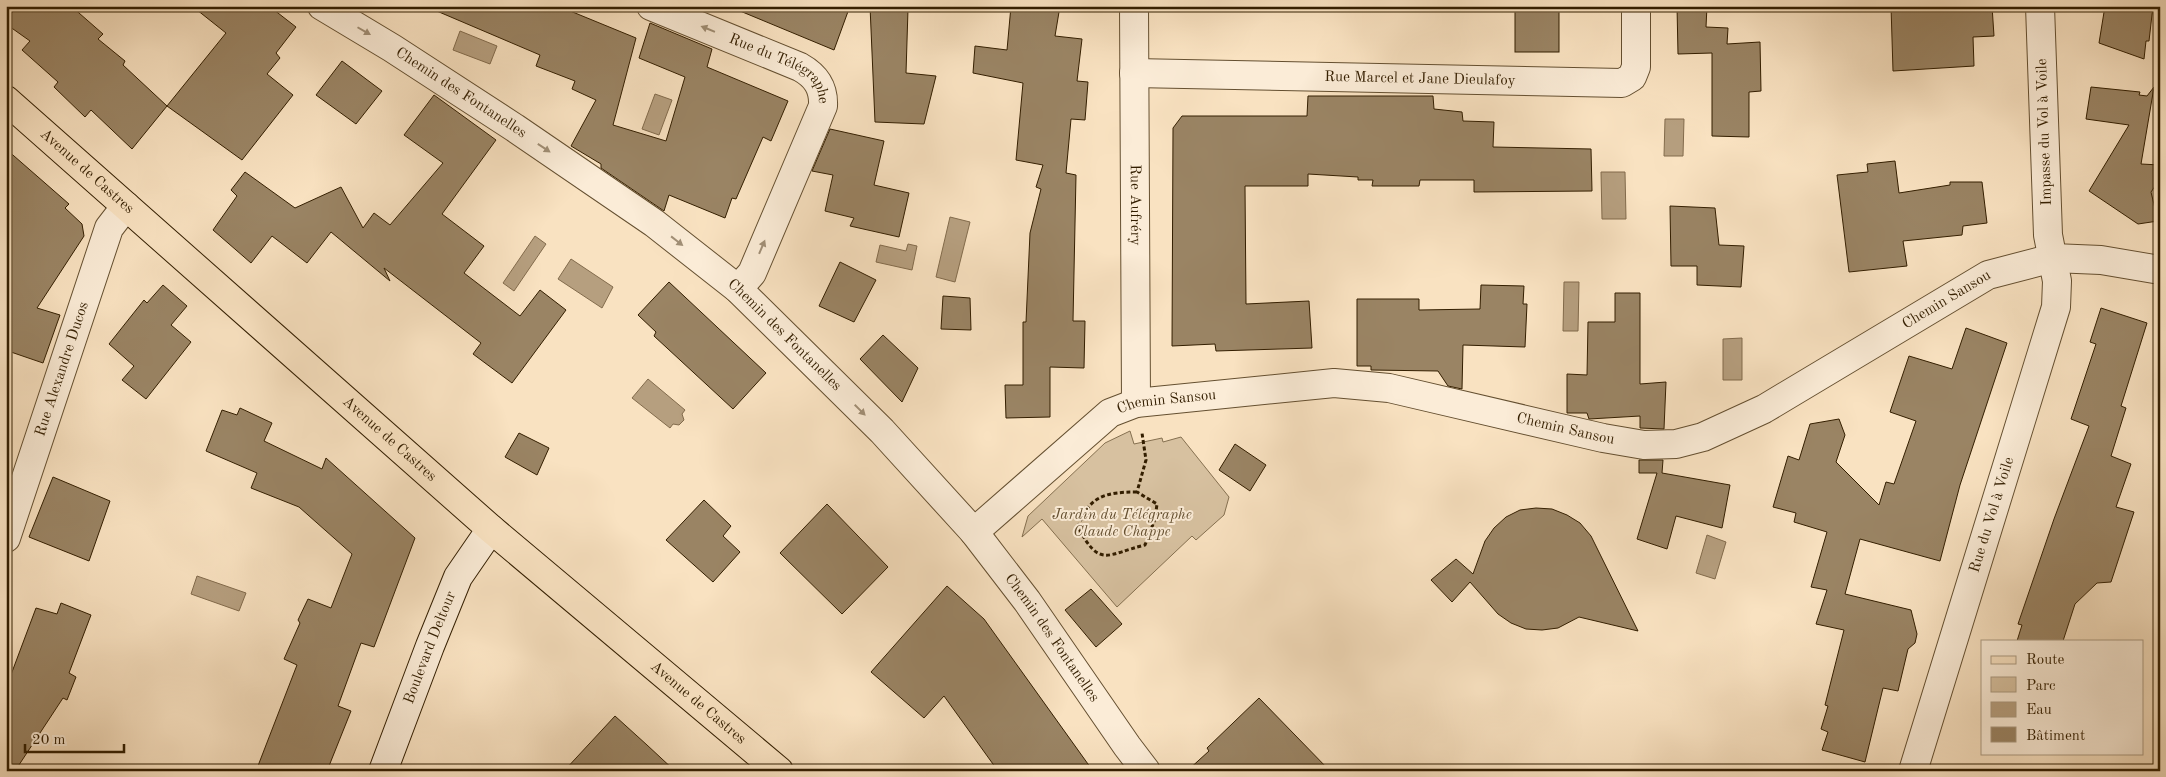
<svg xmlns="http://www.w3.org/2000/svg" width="2166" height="777" font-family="'Old Standard TT',serif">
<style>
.green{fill:#d7c1a0;stroke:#857050}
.water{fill:#b69f7f;stroke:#826b4c}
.building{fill:#9a8464;stroke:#331e00}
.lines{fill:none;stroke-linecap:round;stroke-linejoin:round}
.street-casing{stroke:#644f30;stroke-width:30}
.secondary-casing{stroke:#331e00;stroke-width:30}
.primary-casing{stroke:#331e00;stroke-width:30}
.path{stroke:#331e00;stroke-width:3;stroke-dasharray:4 2.5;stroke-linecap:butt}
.street{stroke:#fbecd7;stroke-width:28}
.secondary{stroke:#fbecd7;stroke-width:28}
.primary{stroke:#f9e2c1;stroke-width:28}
.oneway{fill:#a18f76}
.labels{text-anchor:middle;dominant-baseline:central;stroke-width:4;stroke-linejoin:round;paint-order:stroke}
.street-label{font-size:15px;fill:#331e00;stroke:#fbecd7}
.park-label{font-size:15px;font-style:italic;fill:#644f30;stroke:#fbecd7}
</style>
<rect width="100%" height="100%" fill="#f9e2c1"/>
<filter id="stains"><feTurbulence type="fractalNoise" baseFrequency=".004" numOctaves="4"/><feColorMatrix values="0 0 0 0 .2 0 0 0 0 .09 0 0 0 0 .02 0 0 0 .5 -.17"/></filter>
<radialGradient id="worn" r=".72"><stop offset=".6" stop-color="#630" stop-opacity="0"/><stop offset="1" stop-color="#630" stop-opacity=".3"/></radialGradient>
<polygon class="green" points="1130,431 1134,444 1162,438 1163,442 1181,437 1229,497 1224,515 1196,540 1192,536 1117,607 1042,519 1022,537 1028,516 1105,443"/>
<g class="water">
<polygon points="460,31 497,46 490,64 453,50"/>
<polygon points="655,94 672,100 659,135 642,129"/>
<polygon points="1665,119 1684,119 1683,156 1664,156"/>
<polygon points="1601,172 1625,172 1626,219 1602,219"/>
<polygon points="950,217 970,222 955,282 936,277"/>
<polygon points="535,236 546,244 514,291 503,283"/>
<polygon points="908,244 917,246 912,270 876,262 880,245 906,251"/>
<polygon points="571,259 613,287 602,308 558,279"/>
<polygon points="1564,282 1579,282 1578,331 1563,331"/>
<polygon points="1742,338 1742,380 1723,380 1723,339"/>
<polygon points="648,379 685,410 682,414 684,420 679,425 673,424 670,428 632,398"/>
<polygon points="1707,535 1726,542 1715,579 1696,573"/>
<polygon points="197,576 246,593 239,611 191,594"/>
</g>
<g class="building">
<polygon points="6,6 71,6 103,34 98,39 125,61 123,65 167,106 132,149 91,110 85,117 54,87 58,82 22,50 30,41 6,24"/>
<polygon points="192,6 269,6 296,27 276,53 280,58 267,74 293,95 242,160 167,106 226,33"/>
<polygon points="425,6 558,6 636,38 613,125 666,141 685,77 639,58 650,23 712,49 707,67 788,101 771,141 763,137 736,199 732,198 725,218 669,195 664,211 601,168 601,164 571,146 596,100 572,89 575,81 536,66 540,55"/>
<polygon points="728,6 850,6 834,50"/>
<polygon points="870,6 908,9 906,73 936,76 924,124 875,122"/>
<polygon points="1011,6 1060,6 1055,36 1082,39 1077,81 1088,82 1085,120 1071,119 1066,173 1076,175 1073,321 1085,321 1084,368 1050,367 1050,417 1006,418 1005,385 1023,385 1023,322 1026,322 1030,233 1041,189 1036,187 1043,165 1016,160 1023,83 973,73 975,46 1007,50"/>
<rect x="1515" y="6" width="44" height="46"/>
<polygon points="1677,6 1707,6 1706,27 1728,28 1727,44 1760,42 1761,91 1749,92 1749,137 1712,136 1712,53 1678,54"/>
<polygon points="1891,6 1992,6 1994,36 1973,37 1974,66 1893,71"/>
<polygon points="2105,6 2153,6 2149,41 2146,41 2144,59 2099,43"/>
<polygon points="342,61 382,91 356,124 316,95"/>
<polygon points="2091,87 2140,92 2139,95 2147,96 2154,87 2141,164 2160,165 2160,179 2151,192 2158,221 2138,224 2089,191 2129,125 2086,119"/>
<polygon points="434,95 496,140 442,214 484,246 464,273 520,316 540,290 566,310 512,383 473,354 481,343 384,268 390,281 331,232 307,263 272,236 251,263 213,230 237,196 231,190 245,172 295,208 341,187 363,228 374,213 390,225 443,163 404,135"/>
<polygon points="1308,96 1433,96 1434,109 1462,112 1463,121 1494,122 1493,147 1591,149 1592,191 1474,192 1474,180 1420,180 1419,186 1372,186 1373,180 1358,180 1358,177 1308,174 1308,186 1245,186 1246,304 1309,301 1312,348 1216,351 1215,344 1172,346 1173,128 1182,116 1307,116"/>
<polygon points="830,129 884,141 874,185 909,193 899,237 850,226 854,218 825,211 833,175 812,171"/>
<polygon points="6,149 69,204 65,208 82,224 84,236 37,308 60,315 43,363 8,351 6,354"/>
<polygon points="1895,161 1899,193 1950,185 1950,182 1982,182 1987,223 1963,226 1962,235 1903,241 1907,266 1849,272 1837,175 1868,172 1867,164"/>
<polygon points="1670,206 1715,208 1719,245 1744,246 1741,287 1697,285 1697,266 1671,266"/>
<polygon points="840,262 876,280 854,322 819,306"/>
<polygon points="669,282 766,373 733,409 654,336 656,332 638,315"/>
<polygon points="163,285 187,306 171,325 191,342 146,399 122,380 134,366 109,344 144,300 147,303"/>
<polygon points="1481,285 1524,286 1523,304 1527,304 1525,347 1463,345 1462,389 1448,386 1438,371 1371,370 1371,366 1357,366 1357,299 1419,299 1419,310 1480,309"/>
<polygon points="1615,293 1640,293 1640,384 1666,382 1664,429 1640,428 1640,416 1589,419 1587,413 1567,413 1567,374 1587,375 1588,322 1615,322"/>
<polygon points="943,296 970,298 971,330 941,329"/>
<polygon points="2101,308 2147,323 2121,406 2126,408 2111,456 2131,464 2116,507 2134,512 2111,582 2097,583 2075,604 2063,641 2017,641 2022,625 2018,624 2054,519 2089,426 2071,419 2096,344 2090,342"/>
<polygon points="1966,328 2007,343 1960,485 1940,561 1860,539 1845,594 1911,610 1917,634 1915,643 1908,649 1898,691 1883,688 1865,762 1822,750 1828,732 1821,729 1828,706 1825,705 1844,630 1816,624 1827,590 1811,587 1827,532 1794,522 1796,513 1773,507 1788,456 1799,460 1810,424 1839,419 1845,435 1836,462 1879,505 1886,482 1894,484 1916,421 1890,412 1909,356 1952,369"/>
<polygon points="883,335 918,368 902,402 860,359"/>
<polygon points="240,408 272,423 264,441 322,469 326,458 415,538 374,647 361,643 338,706 351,711 327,771 256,771 297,665 284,659 300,623 298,620 308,599 331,608 352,554 299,507 251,488 257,473 206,451 222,410 237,415"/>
<polygon points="519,433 549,448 537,475 505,457"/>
<polygon points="1235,444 1266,465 1250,491 1219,470"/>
<polygon points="1639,460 1663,460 1662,473 1730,485 1722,528 1676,516 1667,549 1637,539 1657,473 1639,473"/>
<polygon points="53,477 110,501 89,561 29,537"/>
<polygon points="704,500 731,526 723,536 740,552 713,582 666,540"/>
<polygon points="827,504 888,567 842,614 780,553"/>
<polygon points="1536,508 1552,509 1567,515 1580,523 1591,536 1638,631 1579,617 1558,628 1542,630 1526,629 1511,623 1498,614 1470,582 1452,602 1431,580 1456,559 1473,574 1485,541 1494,528 1506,517 1520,510"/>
<polygon points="947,586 984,619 1093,771 998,771 944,696 924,718 871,672"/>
<polygon points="1091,589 1122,624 1096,647 1065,610"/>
<polygon points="61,603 91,615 69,673 76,677 67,700 63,698 15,771 6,771 6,688 36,608 57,614"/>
<polygon points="1259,698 1330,771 1187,771 1209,751 1207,748"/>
<polygon points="615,716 647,745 675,771 564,771"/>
</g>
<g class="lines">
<g class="street-casing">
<g id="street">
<path id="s1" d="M322 6 392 48 515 128 654 223 738 289 882 431 974 532 1027 601 1127 746 1146 771"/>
<path id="s2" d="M651 6 800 67C816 76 824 87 823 106L752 273 738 289"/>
<path id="s3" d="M1134 6 1136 403"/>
<path id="s4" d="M1134 73 1622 83 1632 77 1636 67V6"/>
<path id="s5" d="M974 532 1110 413 1136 403 1334 383 1389 388 1603 438 1644 445 1676 444 1703 437 1764 409 1988 275 2053 258 2101 260 2160 270"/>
<path id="s6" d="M6 538 109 228 126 206"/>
<path id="s7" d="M1913 771 2056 307 2057 281 2048 235 2040 6"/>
</g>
</g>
<g class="secondary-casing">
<g id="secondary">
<path id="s8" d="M383 771 430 646 458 577 491 529"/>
</g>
</g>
<g class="primary-casing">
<g id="primary">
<path id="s9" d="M6 100 491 529 779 771"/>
</g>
</g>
<path class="path" d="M1137 492C1105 492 1089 496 1078 527 1100 569 1107 554 1145 545L1155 519 1157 504 1137 492 1146 460 1142 433"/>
<use href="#street" class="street"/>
<use href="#secondary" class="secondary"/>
<use href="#primary" class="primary"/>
</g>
<defs><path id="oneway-solid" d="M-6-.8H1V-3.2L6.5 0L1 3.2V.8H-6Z" transform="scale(1.25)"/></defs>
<g class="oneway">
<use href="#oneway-solid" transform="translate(708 29) rotate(-158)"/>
<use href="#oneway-solid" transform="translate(364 31) rotate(30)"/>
<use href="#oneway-solid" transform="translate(544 148) rotate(34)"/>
<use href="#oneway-solid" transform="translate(677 241) rotate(38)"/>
<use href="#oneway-solid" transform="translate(762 247) rotate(-67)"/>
<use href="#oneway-solid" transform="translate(860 410) rotate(45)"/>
</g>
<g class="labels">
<g class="street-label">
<text stroke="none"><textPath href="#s2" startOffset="146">Rue du Télégraphe</textPath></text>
<text stroke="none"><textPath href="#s4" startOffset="286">Rue Marcel et Jane Dieulafoy</textPath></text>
<text stroke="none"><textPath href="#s1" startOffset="164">Chemin des Fontanelles</textPath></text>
<text transform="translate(2045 132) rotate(-92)">Impasse du Vol à Voile</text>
<text stroke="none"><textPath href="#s9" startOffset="108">Avenue de Castres</textPath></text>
<text stroke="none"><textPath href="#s3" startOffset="199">Rue Aufréry</textPath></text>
<text stroke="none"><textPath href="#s5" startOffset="1064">Chemin Sansou</textPath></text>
<text stroke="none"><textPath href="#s1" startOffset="569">Chemin des Fontanelles</textPath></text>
<text stroke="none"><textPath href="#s6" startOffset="178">Rue Alexandre Ducos</textPath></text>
<text stroke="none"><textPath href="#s5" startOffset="239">Chemin Sansou</textPath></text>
<text stroke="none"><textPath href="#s5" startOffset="644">Chemin Sansou</textPath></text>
<text stroke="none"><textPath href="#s9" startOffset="512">Avenue de Castres</textPath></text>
<text stroke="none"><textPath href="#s7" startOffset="268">Rue du Vol à Voile</textPath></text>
<text stroke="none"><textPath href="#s1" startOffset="974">Chemin des Fontanelles</textPath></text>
<text stroke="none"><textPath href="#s8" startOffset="132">Boulevard Deltour</textPath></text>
<text stroke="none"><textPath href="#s9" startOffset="918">Avenue de Castres</textPath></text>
</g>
<g class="park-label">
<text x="1122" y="515">Jardin du Télégraphe<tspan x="1122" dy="17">Claude Chappe</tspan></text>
</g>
</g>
<rect width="2166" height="777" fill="none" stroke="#f9e2c1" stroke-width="25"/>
<rect x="8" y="8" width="2151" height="762" fill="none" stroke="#331e00" stroke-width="2.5"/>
<rect x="12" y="12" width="2141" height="752" fill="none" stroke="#331e00"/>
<rect x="1981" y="640" width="162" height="115" fill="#fbecd7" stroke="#ab9a81"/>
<rect x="1991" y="656" width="25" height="8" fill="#f9e2c1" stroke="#ab9a81"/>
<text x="2026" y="664" font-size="15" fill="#331e00">Route</text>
<rect x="1991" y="677" width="25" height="15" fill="#d7c1a0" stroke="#ab9a81"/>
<text x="2026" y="690" font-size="15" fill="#331e00">Parc</text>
<rect x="1991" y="702" width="25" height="15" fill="#b69f7f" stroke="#ab9a81"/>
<text x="2026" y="714" font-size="15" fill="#331e00">Eau</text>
<rect x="1991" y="727" width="25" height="15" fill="#9a8464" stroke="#ab9a81"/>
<text x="2026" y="740" font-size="15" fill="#331e00">Bâtiment</text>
<path d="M25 744v8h99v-8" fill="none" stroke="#331e00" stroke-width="2.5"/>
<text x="32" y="744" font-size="15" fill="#331e00" stroke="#fbecd7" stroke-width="4" paint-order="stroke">20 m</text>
<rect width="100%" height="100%" filter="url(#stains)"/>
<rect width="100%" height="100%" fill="url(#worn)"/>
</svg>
